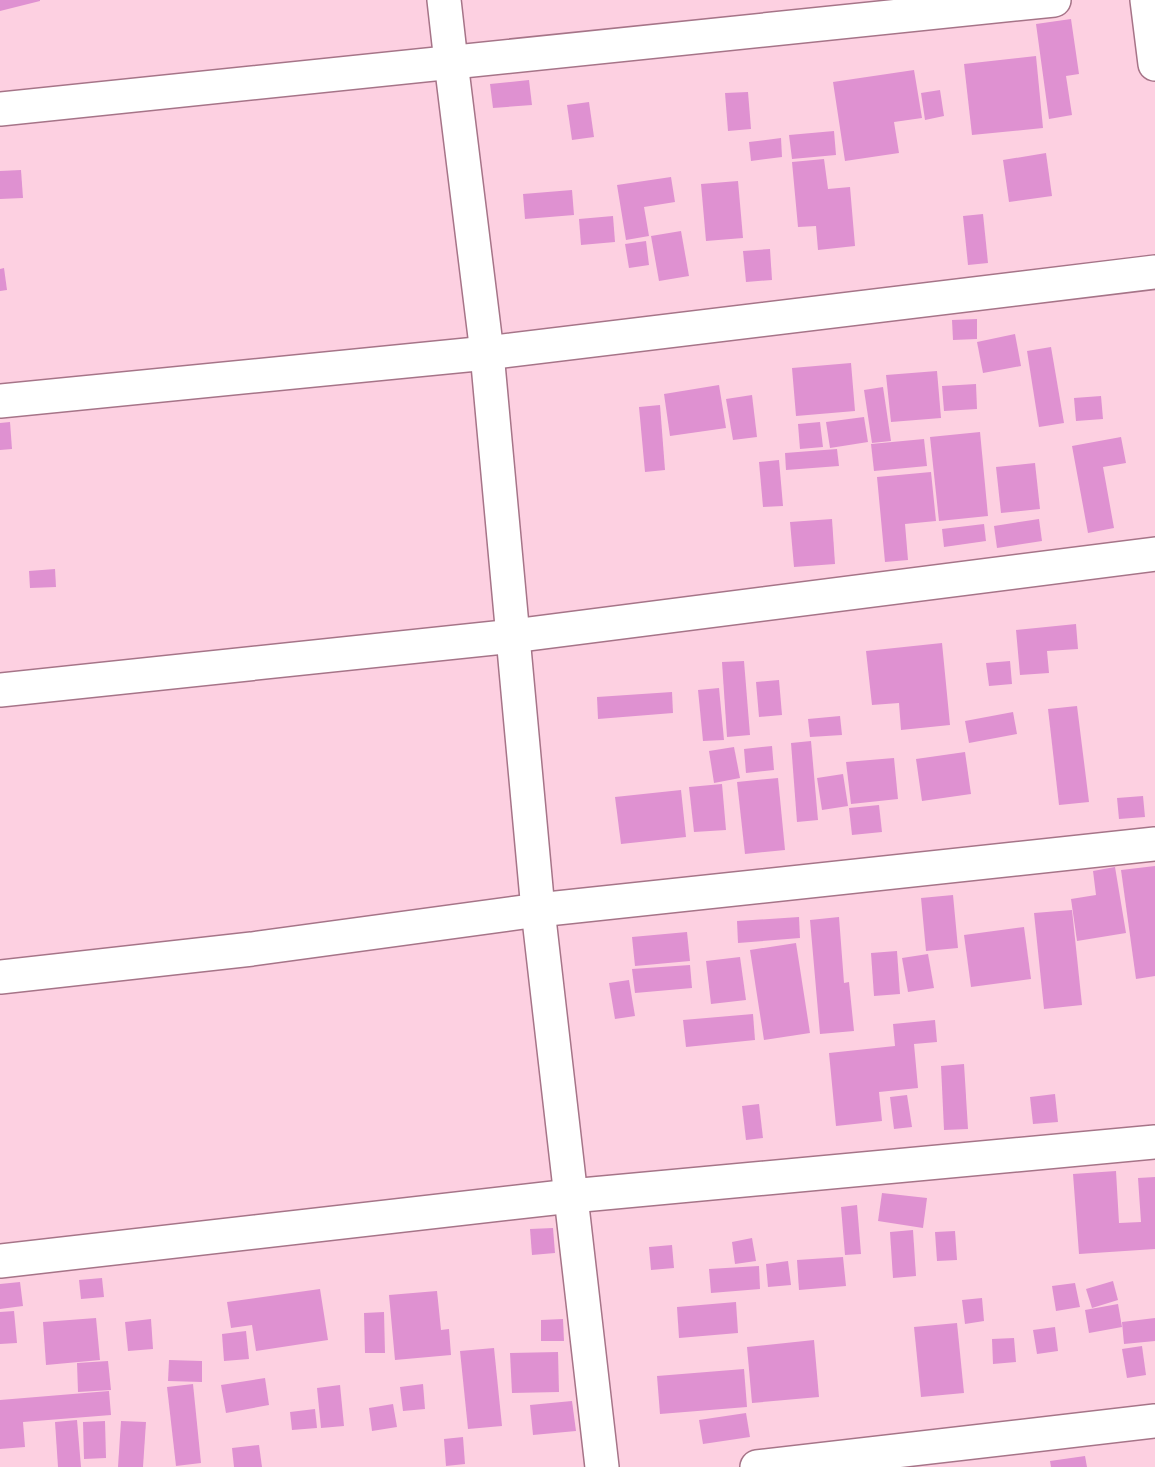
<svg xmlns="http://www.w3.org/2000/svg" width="1155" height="1467" font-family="Figtree,sans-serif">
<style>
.building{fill:#df91d1}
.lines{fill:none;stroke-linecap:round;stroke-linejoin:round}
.minor-casing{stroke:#a67488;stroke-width:36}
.secondary-casing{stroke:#a67488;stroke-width:36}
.minor{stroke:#fff;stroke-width:33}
.secondary{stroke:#fff;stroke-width:33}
</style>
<rect width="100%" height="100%" fill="#fdd0e1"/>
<g class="building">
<polygon points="0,0 40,0 40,1 0,11"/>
<polygon points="1071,19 1079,74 1066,76 1072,115 1049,119 1036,24"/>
<polygon points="1036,56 1043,128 972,135 964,64"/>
<polygon points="914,70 922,118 894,122 899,153 845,161 833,82"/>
<polygon points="529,80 532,105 493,108 490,84"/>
<polygon points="940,90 944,116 925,120 921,93"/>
<polygon points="748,92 751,129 728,131 725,93"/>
<polygon points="589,102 594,137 572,140 567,105"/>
<polygon points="834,131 836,155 792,159 789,135"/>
<polygon points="781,138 782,157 751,161 749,142"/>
<polygon points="1046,153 1052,196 1009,202 1003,160"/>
<polygon points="824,159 828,189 850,187 855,246 818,250 816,226 798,227 792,162"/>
<polygon points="21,170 23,198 0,199 0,171"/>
<polygon points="671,177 675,202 644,207 649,236 626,240 617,185"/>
<polygon points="738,181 743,238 706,241 701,184"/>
<polygon points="572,190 574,215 525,219 523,194"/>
<polygon points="983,214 988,263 968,265 963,216"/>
<polygon points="613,216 615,242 581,245 579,219"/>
<polygon points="681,231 689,276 659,281 651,236"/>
<polygon points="646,241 649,265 629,268 625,244"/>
<polygon points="770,249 772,280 746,282 743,251"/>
<polygon points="4,268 7,290 0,291 0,269"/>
<polygon points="977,319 977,339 953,340 952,320"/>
<polygon points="1015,334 1021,366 983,373 977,342"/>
<polygon points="1051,347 1064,423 1039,427 1027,351"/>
<polygon points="851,363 855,411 796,416 792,368"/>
<polygon points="937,371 941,418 891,422 886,375"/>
<polygon points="976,384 977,409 944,411 942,386"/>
<polygon points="719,385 726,428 670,436 664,394"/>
<polygon points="883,387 891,441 872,443 864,390"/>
<polygon points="752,395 757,437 733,440 726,399"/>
<polygon points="1101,396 1103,419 1076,421 1074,398"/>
<polygon points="660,405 665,470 645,472 639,407"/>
<polygon points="864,417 868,442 830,448 826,422"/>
<polygon points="10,422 12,449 0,450 0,423"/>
<polygon points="820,422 823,447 800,449 798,424"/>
<polygon points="980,432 988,516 939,521 930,437"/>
<polygon points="1121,437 1126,463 1103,467 1114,528 1088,533 1072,446"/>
<polygon points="924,439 927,466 874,471 871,444"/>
<polygon points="837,449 839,466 786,470 785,453"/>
<polygon points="779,460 783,506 763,507 759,462"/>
<polygon points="1035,463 1040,509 1001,513 996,467"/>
<polygon points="931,472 936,521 905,524 908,560 885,562 877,477"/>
<polygon points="832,519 835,564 794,567 790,522"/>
<polygon points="1039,519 1042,541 997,548 994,526"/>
<polygon points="984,524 986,541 944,547 942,529"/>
<polygon points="55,569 56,587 30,588 29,571"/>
<polygon points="1076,624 1078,649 1047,651 1049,673 1020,675 1016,630"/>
<polygon points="942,643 950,725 901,730 899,703 872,705 866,651"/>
<polygon points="744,661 750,735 727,737 722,662"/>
<polygon points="1010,661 1012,684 989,686 986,663"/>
<polygon points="779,680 782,715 759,717 756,682"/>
<polygon points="719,688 724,740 703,741 698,690"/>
<polygon points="672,692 673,713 598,719 597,697"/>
<polygon points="1077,706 1089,802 1059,805 1048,709"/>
<polygon points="1013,712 1017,734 969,743 965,721"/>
<polygon points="840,716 842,735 810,737 808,719"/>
<polygon points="811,741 818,820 797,822 791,743"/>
<polygon points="772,746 774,770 746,773 744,749"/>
<polygon points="734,747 740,778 714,783 709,751"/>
<polygon points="965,752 971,794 922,801 916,759"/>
<polygon points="894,758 898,799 851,804 846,762"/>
<polygon points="843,774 848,806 822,810 817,778"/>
<polygon points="778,778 785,850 745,854 737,782"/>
<polygon points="722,784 726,830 694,832 689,787"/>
<polygon points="681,790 686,837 621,844 615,797"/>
<polygon points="1143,796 1145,817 1119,819 1117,798"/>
<polygon points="879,805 882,832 852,835 849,808"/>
<polygon points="1155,866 1155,976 1136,979 1121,870"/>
<polygon points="1115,867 1126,933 1077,941 1071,899 1096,895 1093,871"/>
<polygon points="953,895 958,948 926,951 921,898"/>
<polygon points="1072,910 1082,1005 1044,1009 1034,913"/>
<polygon points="799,917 800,938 738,943 737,921"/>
<polygon points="839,917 844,983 849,982 854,1031 820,1034 810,920"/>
<polygon points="1024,927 1031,979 971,987 964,935"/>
<polygon points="687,932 690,961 635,966 632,937"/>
<polygon points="796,943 810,1033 764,1040 750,950"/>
<polygon points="897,951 900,994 874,996 871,953"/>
<polygon points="928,954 934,988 908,992 902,958"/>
<polygon points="740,957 746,1000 711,1004 706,961"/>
<polygon points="690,965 692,988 635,993 632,969"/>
<polygon points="629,980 635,1016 615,1019 609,983"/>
<polygon points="753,1014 755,1040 686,1047 683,1020"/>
<polygon points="935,1020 937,1042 914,1044 918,1088 879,1092 882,1121 836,1126 829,1053 895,1046 893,1024"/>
<polygon points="964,1064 968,1129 944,1130 941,1066"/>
<polygon points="1055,1094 1058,1122 1033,1124 1030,1097"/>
<polygon points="907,1095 912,1127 894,1129 890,1097"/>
<polygon points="759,1104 763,1138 746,1140 742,1106"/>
<polygon points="1116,1171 1119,1223 1141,1222 1138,1178 1155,1177 1155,1249 1079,1254 1073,1174"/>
<polygon points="882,1193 927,1198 923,1228 878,1221"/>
<polygon points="857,1205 861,1254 845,1255 841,1207"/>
<polygon points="553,1228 555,1253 532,1255 530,1229"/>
<polygon points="913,1230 916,1276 893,1278 890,1232"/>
<polygon points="955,1231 957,1260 937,1261 935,1232"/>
<polygon points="752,1238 756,1261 735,1264 732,1242"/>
<polygon points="672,1245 674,1268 651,1270 649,1247"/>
<polygon points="843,1257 846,1286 799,1290 797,1260"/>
<polygon points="788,1261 791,1285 768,1287 766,1264"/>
<polygon points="759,1266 760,1289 711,1293 709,1269"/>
<polygon points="102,1278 104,1297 81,1299 79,1280"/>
<polygon points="1113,1281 1118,1300 1092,1308 1086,1289"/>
<polygon points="20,1282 23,1306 0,1309 0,1284"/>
<polygon points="1075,1283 1080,1307 1056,1311 1052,1286"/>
<polygon points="320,1289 328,1340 256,1351 252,1325 231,1328 227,1302"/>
<polygon points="437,1291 441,1330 449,1329 451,1355 395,1360 389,1295"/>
<polygon points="982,1298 984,1321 965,1324 962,1300"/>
<polygon points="736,1302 738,1333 679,1338 677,1307"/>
<polygon points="1118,1304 1122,1327 1089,1333 1085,1310"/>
<polygon points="14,1311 17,1343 0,1344 0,1312"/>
<polygon points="384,1312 385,1353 365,1353 364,1313"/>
<polygon points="96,1318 100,1360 46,1365 43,1322"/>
<polygon points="1155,1318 1155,1341 1124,1344 1122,1322"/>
<polygon points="151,1319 153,1349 128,1351 125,1322"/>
<polygon points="563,1319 564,1341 541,1341 541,1320"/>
<polygon points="957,1323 964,1393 921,1397 914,1327"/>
<polygon points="1055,1327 1058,1351 1037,1354 1033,1330"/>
<polygon points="246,1331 249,1359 224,1361 222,1334"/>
<polygon points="1014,1338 1016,1362 993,1364 992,1339"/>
<polygon points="814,1340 819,1397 752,1403 747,1347"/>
<polygon points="1142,1346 1146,1375 1127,1378 1122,1349"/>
<polygon points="494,1348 502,1426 468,1429 460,1351"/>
<polygon points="558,1352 559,1392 512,1393 510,1353"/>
<polygon points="169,1360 202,1361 202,1382 168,1381"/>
<polygon points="108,1361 111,1390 78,1392 77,1363"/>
<polygon points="744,1369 747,1407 660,1414 657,1376"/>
<polygon points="265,1378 269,1405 226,1413 221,1385"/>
<polygon points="193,1384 201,1463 176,1466 167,1387"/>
<polygon points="423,1384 425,1409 403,1411 400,1387"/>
<polygon points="340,1385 344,1426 321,1428 317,1388"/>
<polygon points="109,1391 111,1415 23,1422 25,1447 0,1449 0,1400"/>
<polygon points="572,1401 576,1431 533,1435 530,1405"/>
<polygon points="393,1404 397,1427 372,1431 369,1408"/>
<polygon points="315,1409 317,1428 292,1430 290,1412"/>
<polygon points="746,1413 750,1437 703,1444 699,1420"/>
<polygon points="77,1420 81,1467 58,1467 55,1422"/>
<polygon points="105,1421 106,1458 84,1459 83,1422"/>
<polygon points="121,1421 146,1422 143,1467 118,1467"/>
<polygon points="463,1437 465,1464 446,1466 444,1439"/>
<polygon points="259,1445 262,1467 234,1467 232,1448"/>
<polygon points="1085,1456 1087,1467 1051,1467 1050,1461"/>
</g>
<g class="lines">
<g class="minor-casing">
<g id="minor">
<polyline points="444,0 451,62 487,353 538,910 602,1467"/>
<polyline points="0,109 1054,0"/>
<polyline points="0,401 487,353 1155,272"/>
<polyline points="0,690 513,636 1155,554"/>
<polyline points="0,977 252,949 538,910 1155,844"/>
<polyline points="0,1261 571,1196 1155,1142"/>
<polyline points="757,1467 1155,1421"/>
</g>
</g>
<g class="secondary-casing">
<polyline id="secondary" points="1147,0 1155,64"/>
</g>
<use href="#minor" class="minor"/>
<use href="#secondary" class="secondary"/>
</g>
</svg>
